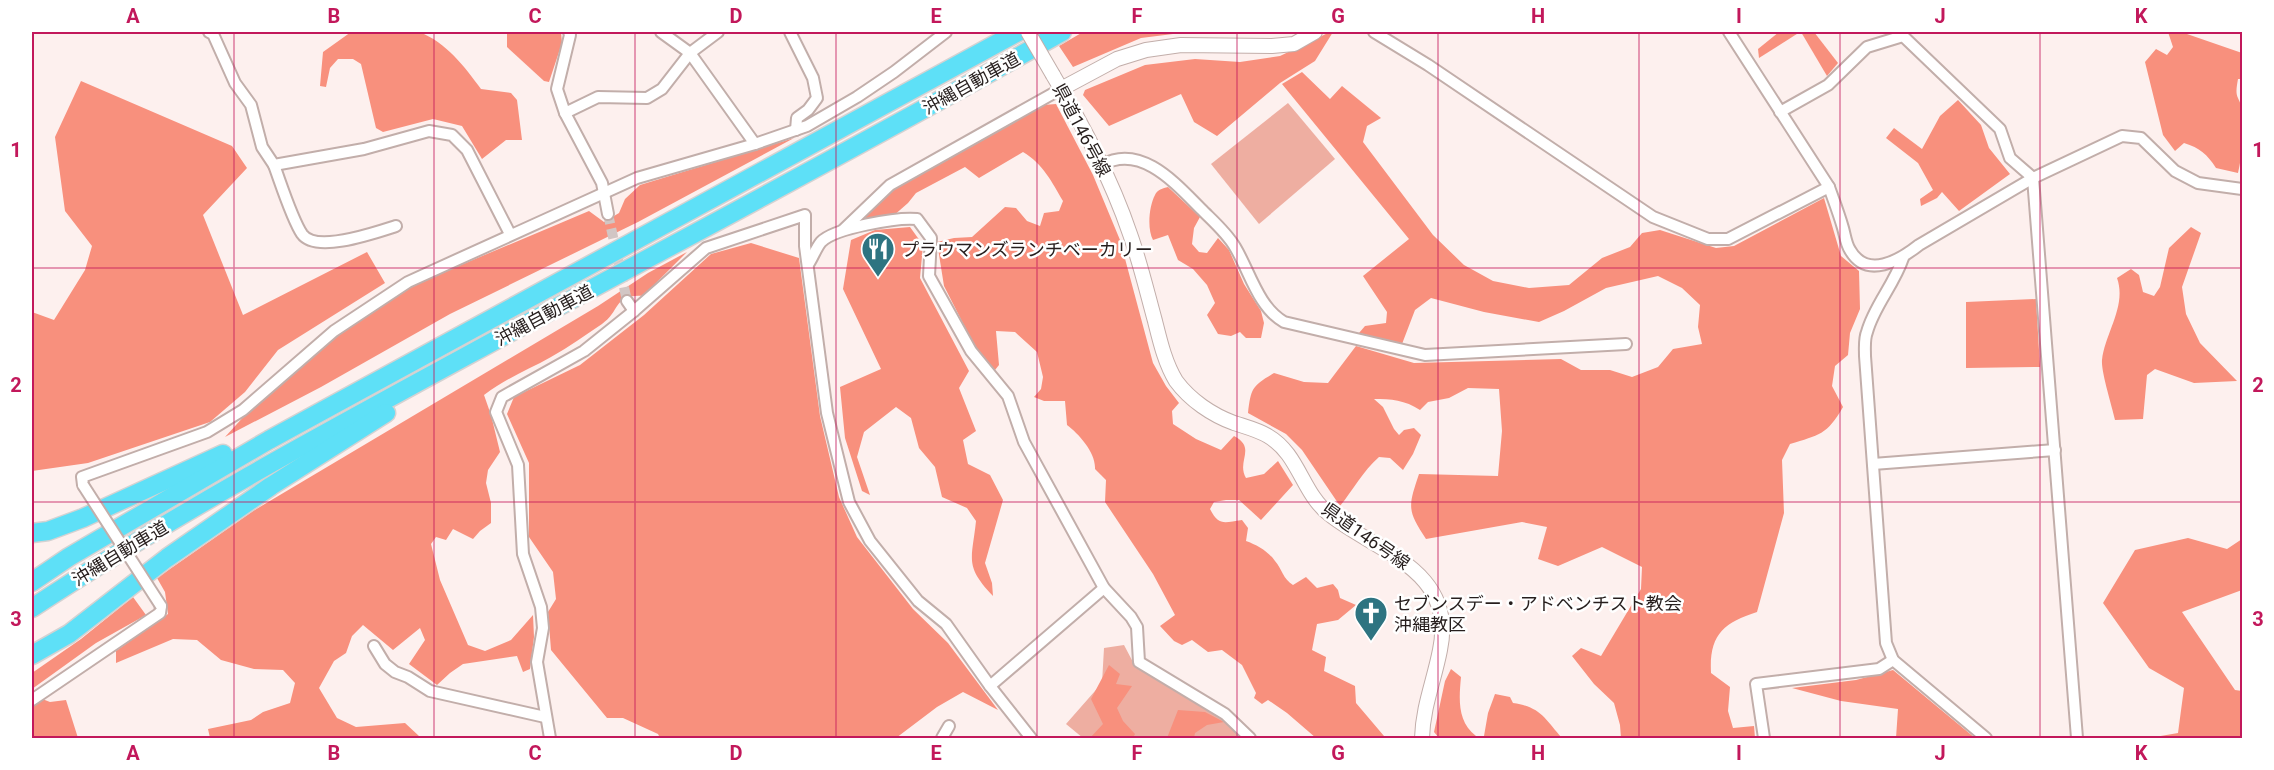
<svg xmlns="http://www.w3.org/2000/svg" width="2274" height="770" font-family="Roboto,'Noto Sans JP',sans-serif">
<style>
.green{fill:#eeaea1}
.forest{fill:#f8907d}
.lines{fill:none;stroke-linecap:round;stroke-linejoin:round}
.street-tunnel{stroke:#d2c6c4;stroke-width:10;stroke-dasharray:10 5;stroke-linecap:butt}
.street-casing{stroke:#c2aeaa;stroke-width:14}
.secondary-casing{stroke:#c2aeaa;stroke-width:16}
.highway-casing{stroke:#d4d2d2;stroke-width:21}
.street{stroke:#fff;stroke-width:10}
.secondary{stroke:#fff;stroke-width:14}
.highway{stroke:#5ee0f7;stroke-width:18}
.street-bridge-casing{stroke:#c2aeaa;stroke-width:14;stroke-linecap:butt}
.secondary-bridge-casing{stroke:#c2aeaa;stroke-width:16;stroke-linecap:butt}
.street-bridge{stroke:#fff;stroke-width:10}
.secondary-bridge{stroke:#fff;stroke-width:14}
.grid{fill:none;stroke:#c2185b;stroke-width:1.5;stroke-opacity:0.55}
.labels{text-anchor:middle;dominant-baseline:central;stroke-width:5;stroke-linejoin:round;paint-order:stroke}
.street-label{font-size:18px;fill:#261e1d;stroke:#fff}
.poi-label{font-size:18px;fill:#261e1d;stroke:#fff;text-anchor:start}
.neatline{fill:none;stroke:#c2185b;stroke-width:2}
.grid-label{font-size:20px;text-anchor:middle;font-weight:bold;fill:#c2185b}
</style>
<rect width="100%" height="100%" fill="#fdf0ee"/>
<g class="green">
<polygon points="1288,103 1335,159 1259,224 1211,164"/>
<polygon points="1124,645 1134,664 1227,723 1244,738 1083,738 1066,724 1102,683 1104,648"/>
</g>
<g class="forest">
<path d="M351 32H419C446 42 465 67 481 89L511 93 517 100 522 140H506L482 159 462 126 433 119 383 132 376 128 361 64 353 59H338L330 68 326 87 320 86 323 52Z"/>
<polygon points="507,32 561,32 562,43 549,82 544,81 507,47"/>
<polygon points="1083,32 1171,32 1173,34 1141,38 1073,67 1059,46"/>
<polygon points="1330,32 1333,32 1315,61 1280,83 1217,136 1194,122 1181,94 1109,126 1083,95 1085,90 1145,65 1195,59 1240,62 1280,56"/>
<polygon points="1779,32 1800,32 1759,58 1758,49"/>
<polygon points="1801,32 1814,32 1838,63 1827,76"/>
<path d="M2168 32H2185L2187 34 2242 53V79H2238C2234 100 2239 94 2242 110 2246 130 2242 154 2238 173L2216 168C2207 154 2200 148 2184 143L2175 151 2163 135 2145 62 2156 49 2167 55 2173 47Z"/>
<path d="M1302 72 1330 99 1342 86 1381 118 1367 126 1363 142 1433 235 1464 265 1493 281 1529 288 1569 285 1602 258 1630 247 1642 233 1660 230 1716 248 1734 246 1824 198 1841 256 1859 271 1860 309 1850 333 1848 355 1835 366 1832 386 1843 407C1827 435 1819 435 1790 444L1782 460 1784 513 1757 612C1723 623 1709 635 1711 673L1730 687 1728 711 1733 728 1754 726 1755 738H1621L1620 725 1614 703 1594 684 1572 656 1581 648 1601 656 1641 589 1642 567 1602 547 1558 566 1538 559 1547 527 1522 522 1426 539C1407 510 1408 507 1419 474L1498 476 1502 431 1499 389 1468 388 1449 398 1428 402 1420 410C1405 400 1391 399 1374 399L1383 407 1394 429 1399 435 1404 430 1414 428 1421 435 1413 454 1403 470 1390 458 1379 457C1363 471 1353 490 1340 506L1302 450 1286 434 1248 413C1251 388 1252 386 1274 373L1304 382 1328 383 1356 346 1414 363 1561 359 1581 370H1610L1632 377 1658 367 1673 349 1702 344 1698 327 1700 305 1682 288 1658 276 1606 288 1564 311 1539 322 1484 312 1431 298 1415 310 1402 344 1359 333 1365 326 1386 323 1387 312 1363 276 1409 239 1282 84Z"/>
<polygon points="81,81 232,146 247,168 203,215 243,315 367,252 385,283 278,350 245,392 210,422 88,463 32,471 32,312 54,320 85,270 92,246 65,211 55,137"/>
<polygon points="1958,100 1981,125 1989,148 2010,174 1959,211 1942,192 1937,198 1921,206 1920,199 1933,190 1918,163 1886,138 1894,128 1922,149 1940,116"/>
<path d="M1056 104 1093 175 1120 240 1153 363 1166 386 1179 403 1172 411 1173 424 1196 439 1221 450 1234 436C1257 448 1236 461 1246 478L1264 474 1278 461 1293 485 1261 520 1239 500H1226L1214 502 1210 509C1219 527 1225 522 1242 520L1248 528 1246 541C1257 545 1268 551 1275 561 1282 569 1283 579 1293 585L1306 577 1317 588 1333 584 1338 590 1340 598 1356 605 1338 620 1317 624 1312 650 1326 657 1324 671 1355 686 1356 703 1384 736 1396 738H1316L1287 713 1268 700 1262 704 1254 698 1256 693 1242 665 1222 650 1208 652 1192 640 1182 645 1174 641 1160 626 1175 615 1153 574 1105 502 1106 480 1095 469C1096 453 1079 434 1067 425L1065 401H1044L1034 397 1041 389 1043 377 1037 352 1015 332 996 331 999 365 995 370 976 349 944 286 937 242 954 238 972 237 1005 207 1016 208 1027 221 1040 226 1044 213 1059 211 1063 201C1052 182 1043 164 1023 152L979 178 965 167 916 193 908 203 892 217 867 222 865 214 892 188 1043 105Z"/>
<polygon points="794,138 638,222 450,314 321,387 225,437 247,413 338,335 411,286 589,211 604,222 619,213 625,199 640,185"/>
<path d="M1168 187 1200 217 1194 228 1192 244 1199 252 1207 253 1218 238 1229 250 1244 284 1261 311 1264 323 1261 338H1246L1240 332 1231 336 1218 334 1207 315 1215 303 1207 285 1193 269 1178 260 1168 235 1153 240C1147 229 1149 206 1155 195 1157 190 1163 188 1168 187Z"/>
<path d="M910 227 923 245 920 278 969 371 959 388 976 431 963 440 968 464 990 475 1003 500 985 563 992 583 993 596C964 565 972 560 976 521L967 508 942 497 935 467 919 448 911 418 896 407 864 432 857 457 870 495 862 491 845 438 840 387 881 369 843 289 851 240 875 230Z"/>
<path d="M2191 227 2201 233 2182 287 2186 314 2200 343 2237 381 2194 383 2155 369 2147 375 2143 419 2115 420C2112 406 2101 372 2102 360 2105 333 2127 306 2117 278L2131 269 2139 275 2143 292 2154 296 2160 287 2169 248Z"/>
<polygon points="751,243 799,258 820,416 839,497 857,537 913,609 948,643 998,710 963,692 937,707 896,738 660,738 658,734 623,718 607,718 551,650 548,612 556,599 553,572 529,537 529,463 507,414 514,397 580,365 644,315 711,254"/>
<path d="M687 252 643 296C613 294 621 311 602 324 585 335 569 347 551 357 528 370 506 378 484 395L491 415 500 452 488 470 486 483 491 503V523L480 531 473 539 453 529 446 540 436 537 431 544 440 580 468 645 485 651 511 640 533 615 534 637 530 669 523 672 517 656 463 664 450 673 437 685 409 664 425 640 420 628 393 650 363 625 352 636 346 653 334 661 319 688 337 718 356 727 405 723 419 736 416 738H210L208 729 251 720 263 712 290 703 295 683 283 670 254 669 221 660 197 640 173 639 116 663V651L168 614 165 592 157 578 253 511 598 306 648 273Z"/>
<polygon points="2036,299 2040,367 1966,368 1966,302"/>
<polygon points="2188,538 2227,549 2242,539 2242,590 2182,612 2235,690 2242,691 2242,738 2149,738 2178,733 2184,688 2149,668 2103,603 2135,550"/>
<polygon points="133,597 146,615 96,643 32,689 32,673 81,639"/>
<polygon points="1109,665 1120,674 1116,684 1132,686 1117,708 1123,721 1135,734 1133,738 1090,738 1103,724 1091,699"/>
<path d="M1451 669 1461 677C1459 699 1457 721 1476 736H1484L1488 713 1495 694 1510 697 1513 703C1541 707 1545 719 1562 738H1439L1434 732 1445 681Z"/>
<polygon points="1893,670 1975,738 1896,738 1898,709 1841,701 1792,688 1856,680"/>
<polygon points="32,695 50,702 66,700 78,738 80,738 32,738"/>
<polygon points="1178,710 1205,712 1224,722 1207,725 1195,733 1194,738 1167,738"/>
</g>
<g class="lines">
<polyline class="street-tunnel" points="608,214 627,301"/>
<g class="street-casing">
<g id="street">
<polyline points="209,32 213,34 235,83 251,105 262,147 274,165 364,149 429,131 452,135 467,150 510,234"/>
<polyline points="569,32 570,35 557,89 565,113 602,183 608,214"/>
<polyline points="661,32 690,53 755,144"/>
<polyline points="790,32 813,78 817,98 808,110 797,118 796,130"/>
<polyline points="1374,32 1428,65 1653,217 1708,239 1728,239 1829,187"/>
<path d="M1729 32 1829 187C1834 201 1839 214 1843 228 1845 235 1846 244 1850 250 1867 280 1900 260 1919 245L2033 178 2122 136 2141 138 2175 171 2198 183 2242 189"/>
<polyline points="1780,112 1828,85 1867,47 1903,36 2000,129 2010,158 2033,178 2077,738"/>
<polyline points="565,113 598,97 647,98 662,89 690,53 718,32"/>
<path d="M274 165C281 184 292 219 302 234 316 254 377 232 396 226"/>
<path d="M1102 165C1141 143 1176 184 1201 209 1213 221 1227 233 1235 247 1250 272 1258 307 1284 322L1425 355 1626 344"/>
<polyline points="843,230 890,185 1061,89"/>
<path d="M1903 258C1894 285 1874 306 1867 332 1864 339 1865 348 1865 356L1886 643 1893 660 1986 738"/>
<path d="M809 263C813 257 816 248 821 242 834 228 898 217 917 219L931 238 929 276 971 351 1008 396 1024 442 1104 588 1131 617 1137 627 1139 662 1225 714 1250 738"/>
<polyline points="627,301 634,311 706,248 805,215 805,246 827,413 849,502 870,541 918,601 946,624 990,686 1031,738"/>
<polyline points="1873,464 2055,450"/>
<polyline points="83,485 82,477 207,432 243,410 334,331 408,282 637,178 755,144 807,126 857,97 894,72 946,32"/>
<polyline points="374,646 385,664 395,672 408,677 430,691 545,717"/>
<polyline points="990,686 1104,588"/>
<polyline points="32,700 160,613 161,606"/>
<polyline points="550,738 537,662 543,628 541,607 523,554 518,465 496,412 502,397 584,351 634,311"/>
<polyline points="942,738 949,726"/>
<polyline points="1764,738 1756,684 1879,669 1893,660"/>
</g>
</g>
<g class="secondary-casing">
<g id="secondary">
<path d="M1053 75C1083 126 1111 178 1130 234 1140 262 1147 292 1155 321 1160 341 1165 363 1176 381 1190 400 1212 415 1234 423 1246 427 1258 430 1268 436 1299 454 1302 493 1329 514 1376 552 1457 569 1440 650 1434 681 1423 706 1422 738"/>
<polyline points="1061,89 1117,59 1146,50 1181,45 1272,46 1294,44 1315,32"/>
</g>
</g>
<g class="highway-casing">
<g id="highway">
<polyline points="32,533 48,531 83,518 223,454"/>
<polyline points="32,582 69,557 269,440 1018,32"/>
<path d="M32 608C184 508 345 422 505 335 668 248 830 161 991 72L1062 32"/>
<polyline points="32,655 69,634 167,558 271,486 386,413"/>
</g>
</g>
<use href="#street" class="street"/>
<use href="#secondary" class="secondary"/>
<use href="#highway" class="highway"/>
<g class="street-bridge-casing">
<polyline id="street-bridge" points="83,485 161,606"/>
</g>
<g class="secondary-bridge-casing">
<polyline id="secondary-bridge" points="1028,32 1053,75"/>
</g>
<use href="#street-bridge" class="street-bridge"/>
<use href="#secondary-bridge" class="secondary-bridge"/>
</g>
<path class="grid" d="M234 32V738M434 32V738M635 32V738M836 32V738M1037 32V738M1237 32V738M1438 32V738M1639 32V738M1840 32V738M2040 32V738M32 268H2242M32 502H2242"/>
<defs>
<g id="restaurant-pin" transform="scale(1.725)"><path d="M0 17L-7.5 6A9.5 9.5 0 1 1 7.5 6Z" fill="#2e7481" stroke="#fff"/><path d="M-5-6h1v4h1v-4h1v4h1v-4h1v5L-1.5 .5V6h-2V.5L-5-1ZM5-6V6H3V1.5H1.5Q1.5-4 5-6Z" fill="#fff"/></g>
<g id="church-pin" transform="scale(1.725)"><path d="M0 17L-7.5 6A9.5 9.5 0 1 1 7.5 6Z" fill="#2e7481" stroke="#fff"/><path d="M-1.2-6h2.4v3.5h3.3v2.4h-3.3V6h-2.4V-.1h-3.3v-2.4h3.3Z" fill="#fff"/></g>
</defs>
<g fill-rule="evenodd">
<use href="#restaurant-pin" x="878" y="249"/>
<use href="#church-pin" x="1371" y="613"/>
</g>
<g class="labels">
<g class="street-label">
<text transform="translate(971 83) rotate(-29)">沖縄自動車道</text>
<text transform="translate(1082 130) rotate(62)">県道146号線</text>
<text transform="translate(544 315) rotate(-28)">沖縄自動車道</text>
<text transform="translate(1366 536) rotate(35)">県道146号線</text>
<text transform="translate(120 553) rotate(-31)">沖縄自動車道</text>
</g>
<g class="poi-label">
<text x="901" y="249">プラウマンズランチベーカリー</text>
<text x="1394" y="603">セブンスデー・アドベンチスト教会<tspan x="1394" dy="21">沖縄教区</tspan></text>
</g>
</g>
<rect width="2274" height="770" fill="none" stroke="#ffffff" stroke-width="66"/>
<rect x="33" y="33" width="2208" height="704" class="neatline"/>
<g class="grid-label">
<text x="133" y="23">A</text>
<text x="334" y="23">B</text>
<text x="535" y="23">C</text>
<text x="736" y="23">D</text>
<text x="936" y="23">E</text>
<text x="1137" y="23">F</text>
<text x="1338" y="23">G</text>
<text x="1538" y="23">H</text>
<text x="1739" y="23">I</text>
<text x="1940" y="23">J</text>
<text x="2141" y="23">K</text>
<text x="16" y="157">1</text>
<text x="2258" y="157">1</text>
<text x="16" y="392">2</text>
<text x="2258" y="392">2</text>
<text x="16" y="626">3</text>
<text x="2258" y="626">3</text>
<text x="133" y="760">A</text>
<text x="334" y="760">B</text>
<text x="535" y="760">C</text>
<text x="736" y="760">D</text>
<text x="936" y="760">E</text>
<text x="1137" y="760">F</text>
<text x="1338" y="760">G</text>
<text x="1538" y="760">H</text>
<text x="1739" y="760">I</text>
<text x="1940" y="760">J</text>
<text x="2141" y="760">K</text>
</g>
</svg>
